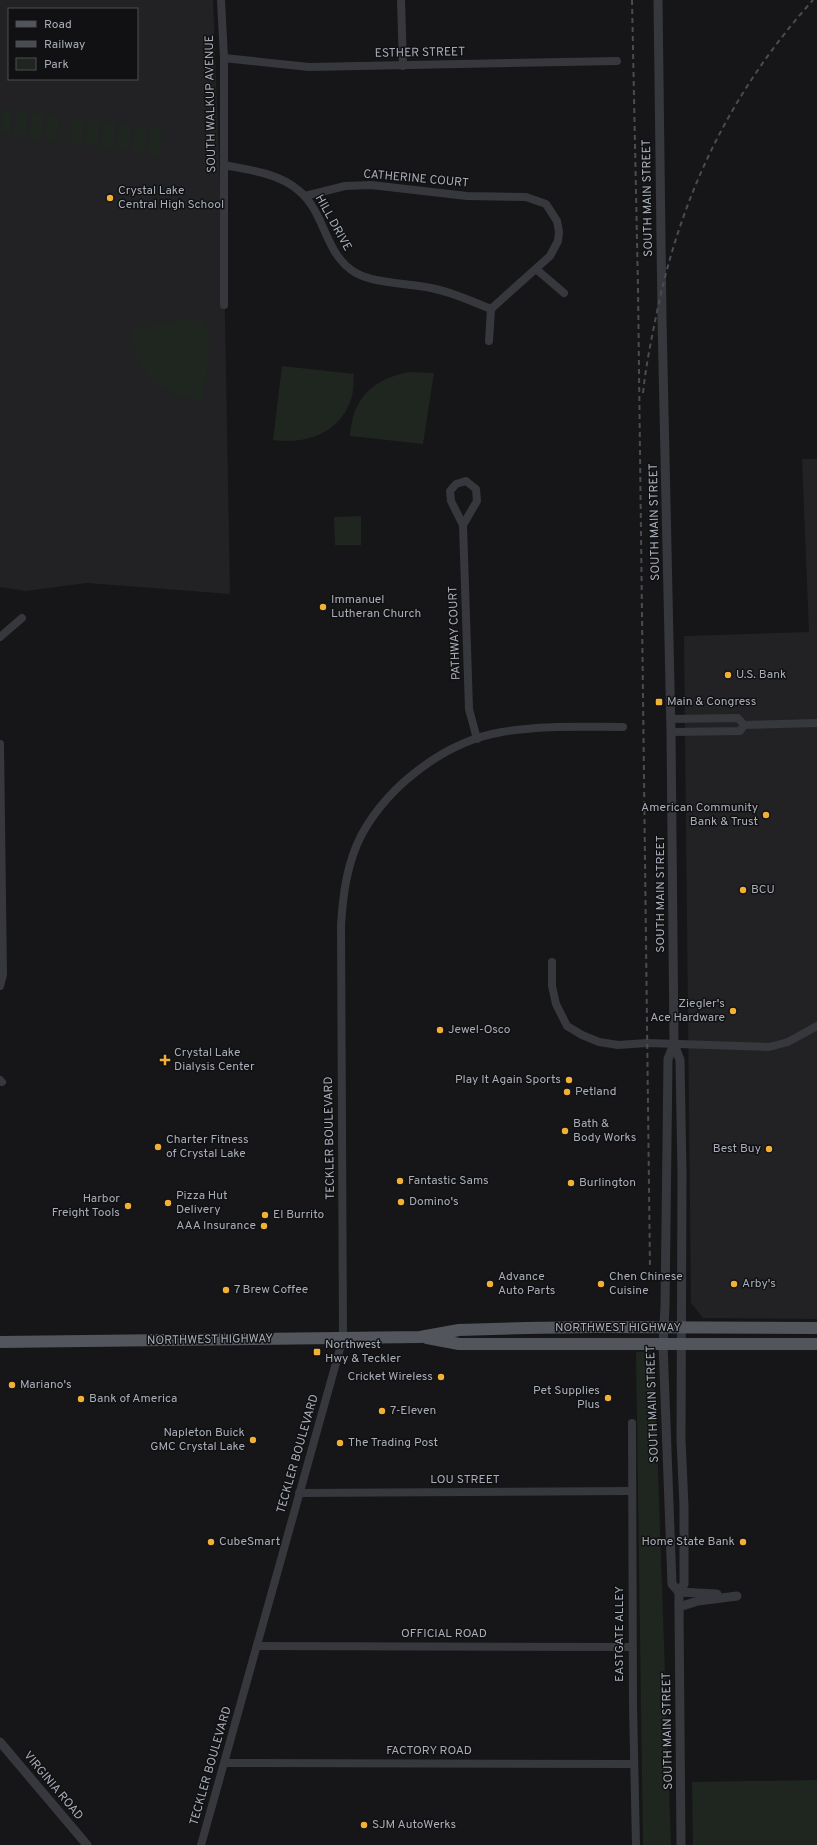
<svg xmlns="http://www.w3.org/2000/svg" width="817" height="1845" font-family="Overpass,sans-serif">
<style>
.built{fill:#222225;fill-rule:evenodd}
.green{fill:#1e261f}
.lines{fill:none;stroke-linecap:round;stroke-linejoin:round}
.minor{stroke:#37383d;stroke-width:8}
.tertiary{stroke:#37383d;stroke-width:9}
.primary{stroke:#53555c;stroke-width:12}
.rail{stroke:#4a4c52;stroke-width:2;stroke-dasharray:5 4;stroke-linecap:butt}
.poi-dot{fill:#f2b134;stroke:#111113;stroke-width:1.5}
.labels{text-anchor:middle;dominant-baseline:central;stroke-width:3;stroke-linejoin:round;paint-order:stroke}
.street-label{font-size:12px;fill:#a8adb8;stroke:#111113}
.poi-label{font-size:12px;fill:#a8adb8;stroke:#111113;text-anchor:start}
</style>
<rect width="100%" height="100%" fill="#161618"/>
<g class="built">
<path d="M0 0H213L225 317 230 594 87 583 26 591 0 587ZM9 9H137V79H9Z"/>
<polygon points="802,459 817,459 817,1319 703,1318 691,1303 684,636 809,632"/>
</g>
<g class="green">
<polygon points="1,108 13,110 10,135 0,134"/>
<polygon points="17,110 29,112 25,138 13,136"/>
<polygon points="33,112 45,114 41,140 29,138"/>
<polygon points="48,114 60,116 57,142 45,140"/>
<polygon points="73,118 85,119 81,145 69,143"/>
<polygon points="88,120 100,121 97,147 85,145"/>
<polygon points="104,122 116,123 113,149 101,148"/>
<polygon points="120,124 132,126 128,151 116,150"/>
<polygon points="136,126 147,128 144,153 132,152"/>
<polygon points="151,128 163,130 160,155 148,154"/>
<path d="M189 319C197 321 204 321 208 328 214 337 204 387 202 400 159 395 135 374 131 330Z"/>
<path d="M282 366 354 374C353 381 354 389 352 396 342 432 308 445 273 440Z"/>
<path d="M409 372 434 373 423 444 350 436C352 398 373 379 409 372Z"/>
<polygon points="361,516 361,545 335,545 334,517"/>
<polygon points="636,1352 649,1352 654,1357 671,1845 643,1845"/>
<polygon points="817,1780 817,1845 693,1845 692,1782"/>
</g>
<g class="lines">
<g class="minor">
<polyline points="221,0 224,58 224,305"/>
<polyline points="401,0 403,66"/>
<polyline points="224,58 309,67 617,61"/>
<path d="M224 165C249 170 278 173 298 190 326 212 324 255 356 273 376 284 409 283 431 288 452 292 471 301 491 309"/>
<polyline points="305,196 345,186 371,185 467,196 526,197 546,204 557,221 559,232 558,241 550,256 491,309 489,341"/>
<polyline points="536,269 564,293"/>
<polyline points="463,525 451,501 450,491 456,484 466,481 476,489 477,501 463,525 469,709 477,739"/>
<polyline points="0,637 22,618"/>
<polyline points="671,719 738,718 744,725 817,723"/>
<polyline points="671,732 740,731 744,725"/>
<polyline points="0,744 3,975 0,986"/>
<polyline points="552,962 552,986 556,1004 567,1026 582,1035 599,1042 618,1045 647,1043 769,1047 788,1042 817,1026"/>
<polyline points="0,1080 2,1082"/>
<polyline points="632,1423 633,1706 636,1845"/>
<polyline points="299,1493 632,1491"/>
<polyline points="257,1646 632,1647"/>
<polyline points="225,1763 633,1764"/>
<path d="M201 1845 343 1338 341 925C343 894 347 862 362 834 389 785 446 741 502 732 541 725 583 727 623 727"/>
</g>
<g class="tertiary">
<polyline points="658,0 662,319 671,732 674,1044 680,1060 682,1173 681,1440 684,1506 684,1584 679,1592 679,1607 681,1845"/>
<polyline points="674,1044 668,1059 665,1307 663,1344 672,1584 679,1592"/>
<polyline points="679,1592 717,1594"/>
<polyline points="679,1607 698,1601 737,1596"/>
<polyline points="0,1742 87,1845"/>
</g>
<g class="primary">
<polyline points="427,1338 459,1344 817,1344"/>
<polyline points="0,1342 420,1337 459,1330 526,1328 595,1327 817,1328"/>
</g>
<g class="rail">
<polyline points="632,0 638,288 650,1268"/>
<path d="M643 393C646 364 652 336 658 307 683 190 733 89 813 0"/>
</g>
</g>
<g class="poi-dot">
<circle cx="110" cy="198" r="4"/>
<circle cx="323" cy="607" r="4"/>
<circle cx="728" cy="675" r="4"/>
<rect x="655" y="698" width="8" height="8" rx="2"/>
<circle cx="766" cy="815" r="4"/>
<circle cx="743" cy="890" r="4"/>
<circle cx="733" cy="1011" r="4"/>
<circle cx="440" cy="1030" r="4"/>
<path d="M163 1054h4v4h4v4h-4v4h-4v-4h-4v-4h4z"/>
<circle cx="569" cy="1080" r="4"/>
<circle cx="567" cy="1092" r="4"/>
<circle cx="565" cy="1131" r="4"/>
<circle cx="158" cy="1147" r="4"/>
<circle cx="769" cy="1149" r="4"/>
<circle cx="400" cy="1181" r="4"/>
<circle cx="571" cy="1183" r="4"/>
<circle cx="401" cy="1202" r="4"/>
<circle cx="168" cy="1203" r="4"/>
<circle cx="128" cy="1206" r="4"/>
<circle cx="265" cy="1215" r="4"/>
<circle cx="264" cy="1226" r="4"/>
<circle cx="490" cy="1284" r="4"/>
<circle cx="601" cy="1284" r="4"/>
<circle cx="734" cy="1284" r="4"/>
<circle cx="226" cy="1290" r="4"/>
<rect x="313" y="1348" width="8" height="8" rx="2"/>
<circle cx="441" cy="1377" r="4"/>
<circle cx="12" cy="1385" r="4"/>
<circle cx="608" cy="1398" r="4"/>
<circle cx="81" cy="1399" r="4"/>
<circle cx="382" cy="1411" r="4"/>
<circle cx="253" cy="1440" r="4"/>
<circle cx="340" cy="1443" r="4"/>
<circle cx="211" cy="1542" r="4"/>
<circle cx="743" cy="1542" r="4"/>
<circle cx="364" cy="1825" r="4"/>
</g>
<g class="labels">
<g class="street-label">
<text transform="translate(420 53) rotate(-1)">ESTHER STREET</text>
<text transform="translate(211 104) rotate(-91)">SOUTH WALKUP AVENUE</text>
<text transform="translate(416 179) rotate(5)">CATHERINE COURT</text>
<text transform="translate(648 198) rotate(-91)">SOUTH MAIN STREET</text>
<text transform="translate(333 223) rotate(61)">HILL DRIVE</text>
<text transform="translate(655 522) rotate(-91)">SOUTH MAIN STREET</text>
<text transform="translate(455 633) rotate(-92)">PATHWAY COURT</text>
<text transform="translate(661 894) rotate(-90)">SOUTH MAIN STREET</text>
<text transform="translate(330 1138) rotate(-91)">TECKLER BOULEVARD</text>
<text x="618" y="1328">NORTHWEST HIGHWAY</text>
<text transform="translate(210 1340) rotate(-1)">NORTHWEST HIGHWAY</text>
<text transform="translate(653 1404) rotate(-92)">SOUTH MAIN STREET</text>
<text transform="translate(298 1454) rotate(-74)">TECKLER BOULEVARD</text>
<text x="465" y="1480">LOU STREET</text>
<text x="444" y="1634">OFFICIAL ROAD</text>
<text transform="translate(620 1634) rotate(-90)">EASTGATE ALLEY</text>
<text transform="translate(668 1731) rotate(-91)">SOUTH MAIN STREET</text>
<text x="429" y="1751">FACTORY ROAD</text>
<text transform="translate(211 1766) rotate(-74)">TECKLER BOULEVARD</text>
<text transform="translate(53 1786) rotate(50)">VIRGINIA ROAD</text>
</g>
<g class="poi-label">
<text x="118" y="191">Crystal Lake<tspan x="118" dy="14">Central High School</tspan></text>
<text x="331" y="600">Immanuel<tspan x="331" dy="14">Lutheran Church</tspan></text>
<text x="736" y="675">U.S. Bank</text>
<text x="667" y="702">Main &amp; Congress</text>
<text x="758" y="808" text-anchor="end">American Community<tspan x="758" dy="14">Bank &amp; Trust</tspan></text>
<text x="751" y="890">BCU</text>
<text x="725" y="1004" text-anchor="end">Ziegler's<tspan x="725" dy="14">Ace Hardware</tspan></text>
<text x="448" y="1030">Jewel-Osco</text>
<text x="174" y="1053">Crystal Lake<tspan x="174" dy="14">Dialysis Center</tspan></text>
<text x="561" y="1080" text-anchor="end">Play It Again Sports</text>
<text x="575" y="1092">Petland</text>
<text x="573" y="1124">Bath &amp;<tspan x="573" dy="14">Body Works</tspan></text>
<text x="166" y="1140">Charter Fitness<tspan x="166" dy="14">of Crystal Lake</tspan></text>
<text x="761" y="1149" text-anchor="end">Best Buy</text>
<text x="408" y="1181">Fantastic Sams</text>
<text x="579" y="1183">Burlington</text>
<text x="176" y="1196">Pizza Hut<tspan x="176" dy="14">Delivery</tspan></text>
<text x="120" y="1199" text-anchor="end">Harbor<tspan x="120" dy="14">Freight Tools</tspan></text>
<text x="409" y="1202">Domino's</text>
<text x="273" y="1215">El Burrito</text>
<text x="256" y="1226" text-anchor="end">AAA Insurance</text>
<text x="498" y="1277">Advance<tspan x="498" dy="14">Auto Parts</tspan></text>
<text x="609" y="1277">Chen Chinese<tspan x="609" dy="14">Cuisine</tspan></text>
<text x="742" y="1284">Arby's</text>
<text x="234" y="1290">7 Brew Coffee</text>
<text x="325" y="1345">Northwest<tspan x="325" dy="14">Hwy &amp; Teckler</tspan></text>
<text x="433" y="1377" text-anchor="end">Cricket Wireless</text>
<text x="20" y="1385">Mariano's</text>
<text x="600" y="1391" text-anchor="end">Pet Supplies<tspan x="600" dy="14">Plus</tspan></text>
<text x="89" y="1399">Bank of America</text>
<text x="390" y="1411">7-Eleven</text>
<text x="245" y="1433" text-anchor="end">Napleton Buick<tspan x="245" dy="14">GMC Crystal Lake</tspan></text>
<text x="348" y="1443">The Trading Post</text>
<text x="219" y="1542">CubeSmart</text>
<text x="735" y="1542" text-anchor="end">Home State Bank</text>
<text x="372" y="1825">SJM AutoWerks</text>
</g>
</g>
<rect x="8" y="8" width="130" height="72" fill="#111113" stroke="#4d4f55"/>
<rect x="16" y="21" width="20" height="6" fill="#53555c" stroke="#4d4f55"/>
<text x="44" y="28" font-size="12" fill="#a8adb8">Road</text>
<rect x="16" y="41" width="20" height="6" fill="#4a4c52" stroke="#4d4f55"/>
<text x="44" y="48" font-size="12" fill="#a8adb8">Railway</text>
<rect x="16" y="58" width="20" height="12" fill="#1e261f" stroke="#4d4f55"/>
<text x="44" y="68" font-size="12" fill="#a8adb8">Park</text>
</svg>
